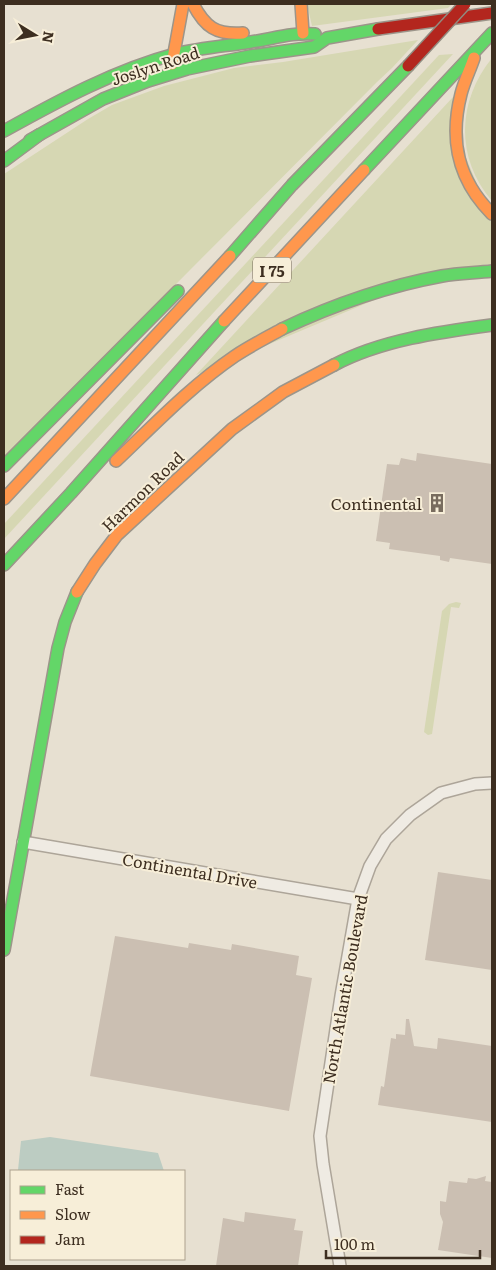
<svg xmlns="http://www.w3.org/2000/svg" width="496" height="1270" font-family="Literata,serif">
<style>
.green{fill:#d6d7b3}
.water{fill:#bcccc2}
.building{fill:#cbbfb2}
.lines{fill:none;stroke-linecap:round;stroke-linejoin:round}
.street-casing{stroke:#ada599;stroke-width:14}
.fast-casing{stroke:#9c958a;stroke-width:14}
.slow-casing{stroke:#9c958a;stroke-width:14}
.jam-casing{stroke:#9c958a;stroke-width:14}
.street{stroke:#efebe3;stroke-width:11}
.fast{stroke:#63d668;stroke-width:11}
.slow{stroke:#ff974d;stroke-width:11}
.jam{stroke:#b3261e;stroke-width:11}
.jam-bridge-casing{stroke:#928b80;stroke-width:14;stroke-linecap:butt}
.jam-bridge{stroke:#b3261e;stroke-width:11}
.labels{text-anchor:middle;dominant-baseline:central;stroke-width:4;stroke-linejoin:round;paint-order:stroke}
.shield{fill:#f7eed8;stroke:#756857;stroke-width:1}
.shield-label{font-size:15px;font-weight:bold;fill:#3d2e20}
.street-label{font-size:16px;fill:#3d2e20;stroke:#f7eed8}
.poi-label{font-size:16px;fill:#3d2e20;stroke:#f7eed8;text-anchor:end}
</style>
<rect width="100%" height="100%" fill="#e7e0d1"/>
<g class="green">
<polygon points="307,4 452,4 448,8 312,26"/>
<polygon points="418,40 392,68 377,82 4,457 4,174 88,119 112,105 164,86 234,68 283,62"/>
<polygon points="453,54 4,539 4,524 439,55"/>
<path d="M492 58V201C455 158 457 101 492 58Z"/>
<polygon points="453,97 451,122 492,220 492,264 448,269 196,375"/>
<polygon points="456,602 461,603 459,608 451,607 432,734 428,735 424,732 442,611 449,604"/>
</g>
<polygon class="water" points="50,1137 158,1153 164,1171 18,1170 21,1141"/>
<g class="building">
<polygon points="417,453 492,464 492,564 450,558 449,562 440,560 440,556 389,549 390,543 376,541 387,464 399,465 401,458 416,461"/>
<polygon points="438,872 492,880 492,970 425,960"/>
<polygon points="115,936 188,948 189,943 231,950 232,944 299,956 296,975 312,978 289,1111 90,1076"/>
<polygon points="406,1019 409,1019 414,1046 437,1049 438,1038 492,1046 492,1122 378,1105 381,1086 384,1087 391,1038 396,1039 396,1034 405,1035"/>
<polygon points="486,1176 485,1181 492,1182 492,1258 438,1250 443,1222 440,1214 440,1201 446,1202 449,1181 467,1183 468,1178 476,1179"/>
<polygon points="245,1212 296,1219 294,1230 303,1231 298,1266 216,1266 223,1218 244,1222"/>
</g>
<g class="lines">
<g class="street-casing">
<g id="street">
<polyline points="23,842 358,899"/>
<polyline points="340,1266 323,1164 320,1136 341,996 358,899 370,866 386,839 410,815 441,793 475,784 492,783"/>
</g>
</g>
<g class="fast-casing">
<g id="fast">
<path d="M4 131C58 101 115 70 175 54 200 48 225 46 251 42 272 39 293 32 315 34"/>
<polyline points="30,140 103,99 148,81 187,69 250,56 314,47 327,38 378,29"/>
<polyline points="4,161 39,135"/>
<polyline points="364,170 492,33"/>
<polyline points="230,256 292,185 408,66"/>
<path d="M282 329C333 305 387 286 442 276 459 273 475 273 492 271"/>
<path d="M334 365C381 340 440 332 492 325"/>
<polyline points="4,466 178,291"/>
<polyline points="4,565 71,493 224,321"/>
<polyline points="4,950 58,648 65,622 77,592"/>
</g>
</g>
<g class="slow-casing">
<g id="slow">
<path d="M193 4C205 27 216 35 243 33"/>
<polyline points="301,4 303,33"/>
<path d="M474 58C470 70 464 82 461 94 449 141 458 180 492 214"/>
<polyline points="172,64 183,4"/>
<polyline points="224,321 364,170"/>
<path d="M116 461C154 425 191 386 235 356 250 346 266 338 282 329"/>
<polyline points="4,499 230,256"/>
<polyline points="77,592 95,564 117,535 232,429 283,392 334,365"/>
</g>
</g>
<g class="jam-casing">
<polyline id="jam" points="378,29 492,13"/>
</g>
<use href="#street" class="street"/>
<use href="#fast" class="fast"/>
<use href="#slow" class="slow"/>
<use href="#jam" class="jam"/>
<g class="jam-bridge-casing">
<polyline id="jam-bridge" points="408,66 465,4"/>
</g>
<use href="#jam-bridge" class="jam-bridge"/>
</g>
<defs>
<g id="building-bare" transform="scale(1.5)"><path d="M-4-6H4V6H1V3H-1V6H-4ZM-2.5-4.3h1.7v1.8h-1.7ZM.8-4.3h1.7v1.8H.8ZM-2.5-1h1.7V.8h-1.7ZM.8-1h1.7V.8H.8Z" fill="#786c5e" stroke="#f7eed8" stroke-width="2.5" paint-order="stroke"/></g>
</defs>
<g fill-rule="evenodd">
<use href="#building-bare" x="437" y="503"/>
</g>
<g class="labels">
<rect class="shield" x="253" y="257.5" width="38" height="25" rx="4"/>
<g class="shield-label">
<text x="272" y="270">I 75</text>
</g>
<g class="street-label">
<text transform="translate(155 65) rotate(-18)">Joslyn Road</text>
<text transform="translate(142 491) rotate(-44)">Harmon Road</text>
<text transform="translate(190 870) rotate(10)">Continental Drive</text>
<text transform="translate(344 989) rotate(-80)">North Atlantic Boulevard</text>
</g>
<g class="poi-label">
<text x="422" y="503">Continental</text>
</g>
</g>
<rect width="496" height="1270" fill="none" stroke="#3d2e20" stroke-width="10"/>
<rect x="10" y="1170" width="175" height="90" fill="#f7eed8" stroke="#ada18e"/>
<rect x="20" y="1186" width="25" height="8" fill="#63d668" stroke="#ada18e"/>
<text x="55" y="1195" font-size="15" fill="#3d2e20">Fast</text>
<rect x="20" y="1211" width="25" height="8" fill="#ff974d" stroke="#ada18e"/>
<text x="55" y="1220" font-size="15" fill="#3d2e20">Slow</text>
<rect x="20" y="1236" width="25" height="8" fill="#b3261e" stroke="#ada18e"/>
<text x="55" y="1245" font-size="15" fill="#3d2e20">Jam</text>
<g transform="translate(35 35) rotate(100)" stroke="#f7eed8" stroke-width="4" paint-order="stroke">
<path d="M0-4L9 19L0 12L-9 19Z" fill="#3d2e20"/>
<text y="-8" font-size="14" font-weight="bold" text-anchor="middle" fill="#3d2e20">N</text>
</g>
<path d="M326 1250v8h154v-8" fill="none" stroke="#3d2e20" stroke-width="2.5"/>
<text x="334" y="1250" font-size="15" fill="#3d2e20" stroke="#f7eed8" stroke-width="4" paint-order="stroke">100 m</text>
</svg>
